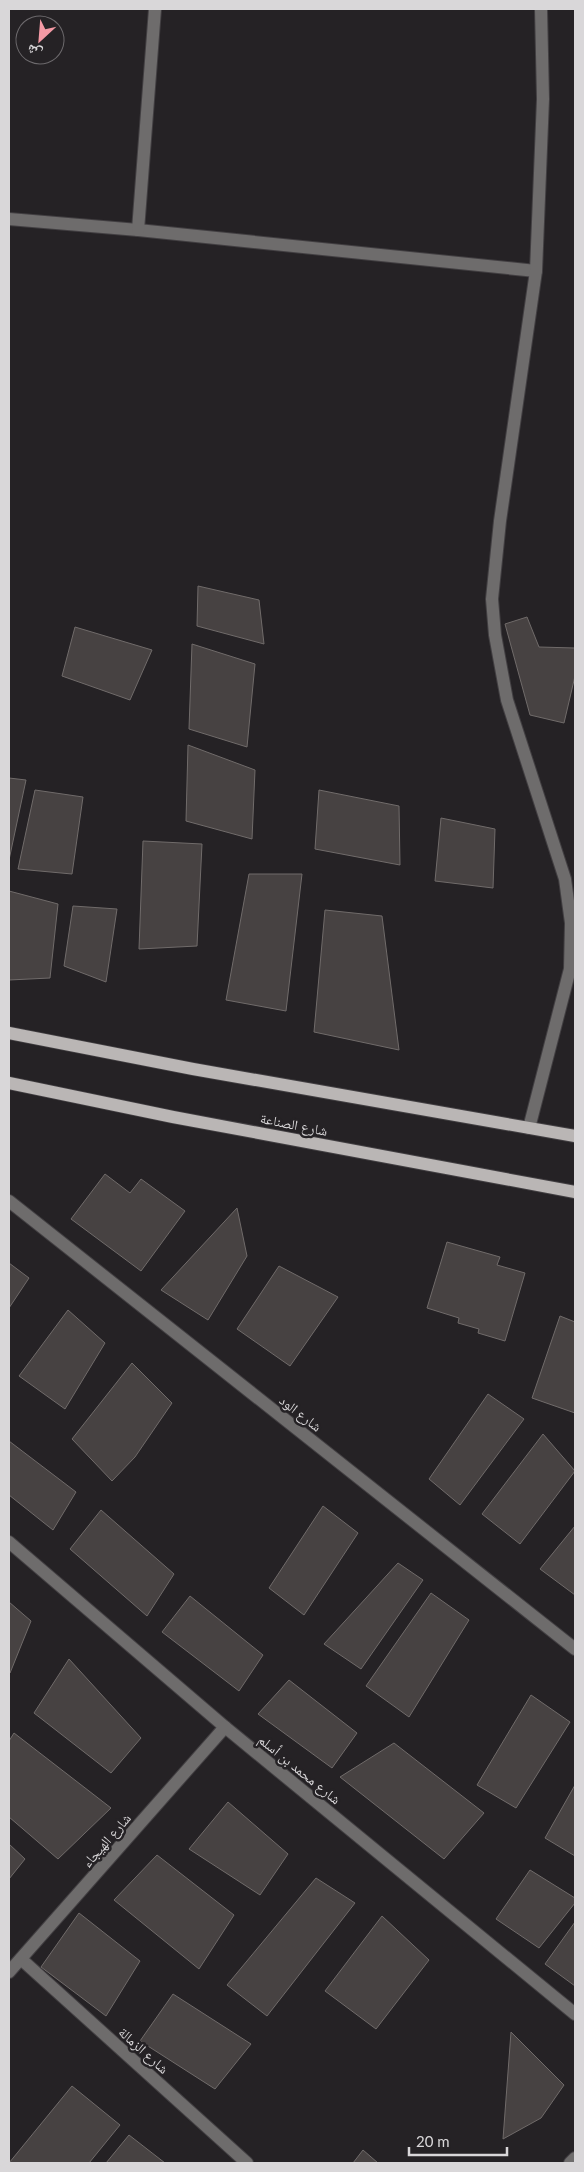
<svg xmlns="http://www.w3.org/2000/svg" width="584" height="2172" font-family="Lato,'Noto Naskh Arabic',sans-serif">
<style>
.building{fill:#474242;stroke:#706b6a}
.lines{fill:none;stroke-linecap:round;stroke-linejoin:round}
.minor-casing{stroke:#423f42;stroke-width:14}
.major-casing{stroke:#423f42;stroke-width:14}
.minor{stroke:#6e6c6c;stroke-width:12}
.major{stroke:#bab6b5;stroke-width:12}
.labels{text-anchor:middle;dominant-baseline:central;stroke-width:5;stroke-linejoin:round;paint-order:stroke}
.street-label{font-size:14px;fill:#d9d7d9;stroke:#252225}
</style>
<rect width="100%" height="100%" fill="#252225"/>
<g class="building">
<polygon points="198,586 259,600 264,644 197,626"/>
<polygon points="527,617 539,647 575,648 575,676 564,723 530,715 505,624"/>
<polygon points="75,627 152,650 130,700 62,676"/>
<polygon points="192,644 255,664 247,747 189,729"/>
<polygon points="188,745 255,770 252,839 186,821"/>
<polygon points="9,778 26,780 9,860"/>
<polygon points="35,790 83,797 72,874 18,869"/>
<polygon points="319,790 399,806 400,865 315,849"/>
<polygon points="441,818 495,829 493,888 435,881"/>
<polygon points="143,841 202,844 197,946 139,949"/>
<polygon points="249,874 302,874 286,1011 226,1000"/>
<polygon points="9,891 58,904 50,978 9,980"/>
<polygon points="73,906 117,909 106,982 64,966"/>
<polygon points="325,910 382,916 399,1050 314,1032"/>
<polygon points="105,1174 130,1193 141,1179 185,1211 141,1271 71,1219"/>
<polygon points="237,1208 247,1256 208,1320 161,1290"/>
<polygon points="447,1242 500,1257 497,1265 525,1273 505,1341 478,1333 479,1329 458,1323 459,1318 427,1308"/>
<polygon points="9,1263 29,1278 9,1308"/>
<polygon points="279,1266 338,1297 290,1366 237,1329"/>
<polygon points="68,1310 105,1343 65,1409 19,1376"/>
<polygon points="560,1316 575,1322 575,1413 532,1398"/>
<polygon points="132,1363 172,1403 135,1457 112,1481 72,1439"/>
<polygon points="488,1394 524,1419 460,1505 429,1479"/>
<polygon points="543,1434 575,1471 520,1544 482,1514"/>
<polygon points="9,1441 76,1492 53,1530 9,1495"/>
<polygon points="323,1506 358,1533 304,1615 269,1588"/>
<polygon points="101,1510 174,1574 147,1616 70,1549"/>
<polygon points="575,1526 575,1595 540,1569"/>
<polygon points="398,1563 423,1580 361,1669 324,1644"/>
<polygon points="431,1593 469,1620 409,1717 366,1686"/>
<polygon points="190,1596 263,1655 239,1691 162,1632"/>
<polygon points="9,1602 31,1621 10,1673 9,1671"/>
<polygon points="69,1659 141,1738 111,1773 34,1713"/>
<polygon points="289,1680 357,1733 332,1768 258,1714"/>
<polygon points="531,1695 570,1722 516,1808 477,1785"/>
<polygon points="14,1733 111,1808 58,1859 9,1817 9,1741"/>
<polygon points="394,1743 484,1813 444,1859 340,1777"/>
<polygon points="575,1785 575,1856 545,1838"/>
<polygon points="228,1802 288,1854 260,1895 189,1849"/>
<polygon points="9,1844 25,1859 9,1879"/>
<polygon points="157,1855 234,1915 199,1969 114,1900"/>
<polygon points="530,1870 575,1898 575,1903 539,1948 496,1919"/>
<polygon points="316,1878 355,1903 267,2016 227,1985"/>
<polygon points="79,1913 140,1961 106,2016 41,1967"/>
<polygon points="382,1916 429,1960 376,2029 325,1991"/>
<polygon points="575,1922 575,1986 545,1964"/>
<polygon points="173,1994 251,2044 215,2089 140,2041"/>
<polygon points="511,2032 564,2085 541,2118 503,2139"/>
<polygon points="72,2086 120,2125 89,2163 9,2163"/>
<polygon points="129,2135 165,2163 106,2163"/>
<polygon points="363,2150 378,2163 353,2163"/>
</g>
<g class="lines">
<g class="minor-casing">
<g id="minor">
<polyline points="9,219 138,230 536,271"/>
<polyline points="138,230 155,9"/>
<polyline points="529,1128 570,969 571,923 565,879 507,700 495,635 492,599 500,521 536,271 543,99 541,9"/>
<polyline points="9,1201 575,1649"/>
<polyline points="9,1542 225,1727 575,2014"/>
<polyline points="21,1959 247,2163"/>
<polyline points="9,1972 225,1727"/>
<polyline points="570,2163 575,2158"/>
</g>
</g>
<g class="major-casing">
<g id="major">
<polyline points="9,1033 193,1069 575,1136"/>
<polyline points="9,1083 173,1117 575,1192"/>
</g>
</g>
<use href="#minor" class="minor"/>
<use href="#major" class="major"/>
</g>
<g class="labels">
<g class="street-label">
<text transform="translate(294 1124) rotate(11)">شارع الصناعة</text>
<text transform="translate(301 1413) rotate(38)">شارع الود</text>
<text transform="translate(300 1769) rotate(39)">شارع محمد بن أسلم</text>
<text transform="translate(106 1840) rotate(-49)">شارع الهيجاء</text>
<text transform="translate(144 2050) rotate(42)">شارع الزمالة</text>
</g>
</g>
<rect width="584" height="2172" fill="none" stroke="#d9d7d9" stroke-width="20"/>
<g transform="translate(40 40) rotate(206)"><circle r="24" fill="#252225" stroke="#6d6a6d"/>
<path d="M0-4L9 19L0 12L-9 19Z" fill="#f49aa5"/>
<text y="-8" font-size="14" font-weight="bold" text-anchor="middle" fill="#d9d7d9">ش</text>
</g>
<path d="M409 2147v8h98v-8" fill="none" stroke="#d9d7d9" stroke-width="2.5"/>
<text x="416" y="2147" font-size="15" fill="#d9d7d9" stroke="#252225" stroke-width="4" paint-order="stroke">20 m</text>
</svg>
